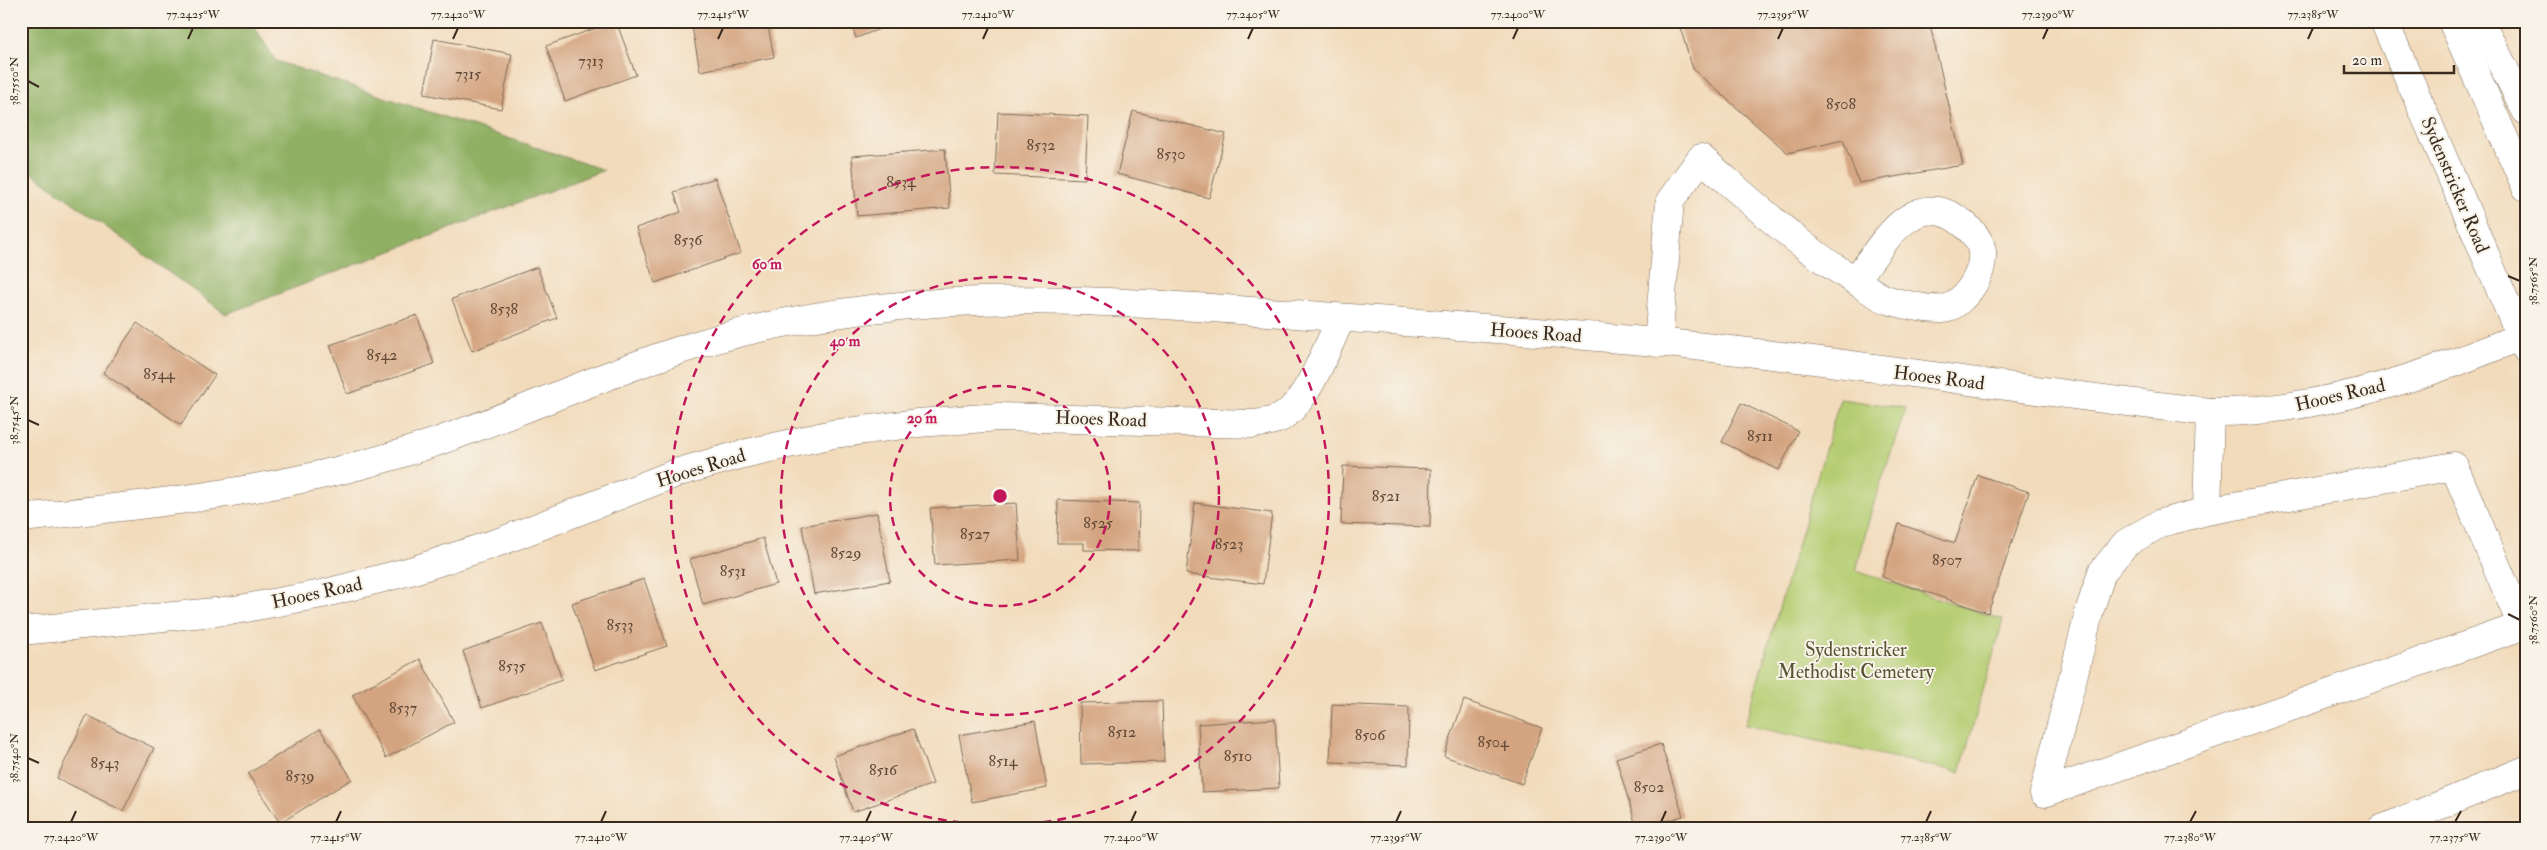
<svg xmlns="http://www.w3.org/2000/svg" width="2547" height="850" font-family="'IM FELL Double Pica',serif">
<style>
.green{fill:#b5cd72;stroke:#787c48}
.forest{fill:#90b064;stroke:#666d41}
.building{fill:#d4a480}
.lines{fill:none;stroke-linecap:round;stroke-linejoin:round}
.minor-casing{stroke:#7b6855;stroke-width:29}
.major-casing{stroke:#7b6855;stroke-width:29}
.highway-casing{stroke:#7b6855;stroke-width:29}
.minor{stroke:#fff;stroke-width:28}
.major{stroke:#fff;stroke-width:28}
.highway{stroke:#fff;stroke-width:28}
.ticks{fill:none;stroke:#3b2a1e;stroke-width:2}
.ring{fill:none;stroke:#c2185b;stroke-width:2.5;stroke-dasharray:9 6}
.labels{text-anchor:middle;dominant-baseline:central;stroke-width:4;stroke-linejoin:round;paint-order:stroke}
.number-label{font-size:16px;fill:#614836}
.street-label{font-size:19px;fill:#3b2a1e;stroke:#f7f3e8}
.park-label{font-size:19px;fill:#5a5333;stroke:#f7f3e8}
.centre{fill:#c2185b;stroke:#f7f3e8;stroke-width:2.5}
.ring-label{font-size:15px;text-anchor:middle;font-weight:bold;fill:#c2185b;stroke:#f7f3e8;stroke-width:4;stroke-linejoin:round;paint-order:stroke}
.neatline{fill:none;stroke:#3b2a1e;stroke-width:2}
.ticks-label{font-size:12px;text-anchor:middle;fill:#3b2a1e}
</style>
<rect width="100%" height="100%" fill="#f7f3e8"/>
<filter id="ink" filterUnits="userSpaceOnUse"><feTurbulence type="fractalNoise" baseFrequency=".02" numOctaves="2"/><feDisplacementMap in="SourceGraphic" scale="10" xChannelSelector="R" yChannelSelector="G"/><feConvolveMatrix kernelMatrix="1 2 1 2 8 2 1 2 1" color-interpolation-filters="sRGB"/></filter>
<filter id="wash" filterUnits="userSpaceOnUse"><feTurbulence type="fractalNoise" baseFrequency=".0096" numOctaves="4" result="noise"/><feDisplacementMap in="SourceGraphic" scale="20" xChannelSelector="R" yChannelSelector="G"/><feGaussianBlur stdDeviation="1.12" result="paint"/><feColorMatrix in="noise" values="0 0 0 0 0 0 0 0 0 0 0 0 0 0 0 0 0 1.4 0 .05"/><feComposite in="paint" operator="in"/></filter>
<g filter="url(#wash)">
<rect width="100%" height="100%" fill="#f2dbbb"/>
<polygon class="green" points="1840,399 1906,408 1871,512 1856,571 2003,620 1960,772 1745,725"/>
<polygon class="forest" points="21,21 251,21 276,61 604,170 226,314 21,165"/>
<g id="blocks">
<g class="building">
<polygon points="616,21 636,75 565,101 546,46"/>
<polygon points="691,21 767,21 774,57 700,71"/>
<polygon points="850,21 900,21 856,38"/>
<polygon points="1678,21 1929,21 1963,165 1859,183 1843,140 1788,153 1693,69"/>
<polygon points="434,39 512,54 501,109 424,94"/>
<polygon points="1133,111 1226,134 1209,198 1117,174"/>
<polygon points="998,112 1088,116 1085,179 995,175"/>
<polygon points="945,149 950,208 857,216 852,156"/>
<polygon points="715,178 741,253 655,283 636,228 681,212 674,192"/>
<polygon points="537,267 557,318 472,351 452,299"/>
<polygon points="417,315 434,364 347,394 330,345"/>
<polygon points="137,323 215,375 181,425 103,373"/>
<polygon points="1741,403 1798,431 1779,470 1722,442"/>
<polygon points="1343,466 1431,469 1430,527 1341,524"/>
<polygon points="1978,475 2029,492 1988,613 1882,577 1899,524 1955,543"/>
<polygon points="1058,500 1139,503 1138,551 1084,550 1084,543 1057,543"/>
<polygon points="1016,503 1020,560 935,565 930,508"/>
<polygon points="1195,503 1272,513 1263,584 1186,574"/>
<polygon points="877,513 890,581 814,594 802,526"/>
<polygon points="763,538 776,584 703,605 690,559"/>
<polygon points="644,579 667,646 595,670 572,603"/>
<polygon points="542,623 562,680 482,708 463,651"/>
<polygon points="420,659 454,722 386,758 352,695"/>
<polygon points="1464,700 1542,728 1522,784 1444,756"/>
<polygon points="1162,701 1164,762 1081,764 1080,703"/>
<polygon points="1332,704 1409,707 1408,765 1330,762"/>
<polygon points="87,715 154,748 123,811 57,778"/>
<polygon points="1275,719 1279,788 1202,792 1198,724"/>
<polygon points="1035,721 1047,788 972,802 959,735"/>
<polygon points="320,729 352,779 280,823 248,774"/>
<polygon points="913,729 933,784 853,812 834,756"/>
<polygon points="1661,744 1683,816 1637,829 1616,758"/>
</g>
</g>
</g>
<g filter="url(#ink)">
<use href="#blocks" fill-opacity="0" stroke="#7b6855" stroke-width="1"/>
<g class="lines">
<g class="minor-casing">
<g id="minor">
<path d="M1658 343 1670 201 1701 158C1751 201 1799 247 1856 281 1866 287 1877 297 1889 300 1900 304 1938 312 1948 308 1967 299 1984 274 1982 252 1981 241 1972 231 1964 224 1913 183 1882 246 1855 281"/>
<polyline points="2207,511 2454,466 2522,626 2044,793 2090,609 2102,572 2126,543 2161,523 2207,511 2210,412"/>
<path d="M21 518C147 505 274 492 396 455 488 427 576 385 668 354 732 332 798 318 864 310 1016 290 1169 305 1321 316 1433 324 1545 332 1656 342 1841 360 2025 391 2210 412 2317 413 2429 376 2526 334"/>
<path d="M21 631 235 610 322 594 414 570 502 541 679 472 743 454 833 434 918 423 999 417 1253 424C1262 423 1271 422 1280 418 1307 404 1328 345 1341 318"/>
</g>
</g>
<g class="major-casing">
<g id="major">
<polyline points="2384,21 2526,349"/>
<polyline points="2452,21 2526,187"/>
<polyline points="2480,21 2526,111"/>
</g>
</g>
<g class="highway-casing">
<polyline id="highway" points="2382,829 2526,770"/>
</g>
<use href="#minor" class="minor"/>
<use href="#major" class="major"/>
<use href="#highway" class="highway"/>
</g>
</g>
<path class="ticks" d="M188 39 193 28M453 39 458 28M718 39 723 28M983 39 988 28M1248 39 1253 28M1513 39 1518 28M1778 39 1783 28M2043 39 2048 28M2308 39 2313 28M28 81 39 87M2508 276 2520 281M28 420 39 425M2508 614 2520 620M28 758 39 763M71 822 76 811M336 822 341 811M601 822 606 811M866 822 871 811M1131 822 1136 811M1396 822 1401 811M1661 822 1666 811M1926 822 1931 811M2190 822 2196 811M2455 822 2461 811"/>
<g class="ring">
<circle cx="1000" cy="496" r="110"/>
<circle cx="1000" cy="496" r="219"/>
<circle cx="1000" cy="496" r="329"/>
</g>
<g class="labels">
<g class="number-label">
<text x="591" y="61">7313</text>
<text x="468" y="74">7315</text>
<text x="1841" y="104">8508</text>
<text x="1041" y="145">8532</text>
<text x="1171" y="154">8530</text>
<text x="901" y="182">8534</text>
<text x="688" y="240">8536</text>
<text x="504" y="309">8538</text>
<text x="382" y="355">8542</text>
<text x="159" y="374">8544</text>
<text x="1760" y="436">8511</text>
<text x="1386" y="496">8521</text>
<text x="1098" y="523">8525</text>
<text x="975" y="534">8527</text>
<text x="1229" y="544">8523</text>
<text x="846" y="553">8529</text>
<text x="1947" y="560">8507</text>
<text x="733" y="571">8531</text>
<text x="620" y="625">8533</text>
<text x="512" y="666">8535</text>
<text x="403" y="708">8537</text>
<text x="1122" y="732">8512</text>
<text x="1370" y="735">8506</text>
<text x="1493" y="742">8504</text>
<text x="1238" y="756">8510</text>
<text x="1003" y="761">8514</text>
<text x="105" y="763">8543</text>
<text x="883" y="770">8516</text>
<text x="300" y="776">8539</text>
<text x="1649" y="787">8502</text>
</g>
<g class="street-label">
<text transform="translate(2455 185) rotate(67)">Sydenstricker Road</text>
<text transform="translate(1536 333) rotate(4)">Hooes Road</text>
<text transform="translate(1939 378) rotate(7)">Hooes Road</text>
<text transform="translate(2340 395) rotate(-13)">Hooes Road</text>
<text transform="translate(1101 419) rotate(2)">Hooes Road</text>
<text transform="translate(701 468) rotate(-17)">Hooes Road</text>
<text transform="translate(317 593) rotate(-12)">Hooes Road</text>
</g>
<g class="park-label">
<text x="1856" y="650">Sydenstricker<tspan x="1856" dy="22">Methodist Cemetery</tspan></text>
</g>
</g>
<circle cx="1000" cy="496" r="8" class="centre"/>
<g class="ring-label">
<text x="767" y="269">60 m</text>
<text x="845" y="346">40 m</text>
<text x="922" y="423">20 m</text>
</g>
<rect width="2547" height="850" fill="none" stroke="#f7f3e8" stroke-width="55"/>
<path d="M2344 65v8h110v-8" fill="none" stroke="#3b2a1e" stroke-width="2.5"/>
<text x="2352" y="65" font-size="15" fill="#3b2a1e" stroke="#f7f3e8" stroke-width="4" paint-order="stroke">20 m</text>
<rect x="28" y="28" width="2492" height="794" class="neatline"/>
<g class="ticks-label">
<text x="193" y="18">77.2425°W</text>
<text x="458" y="18">77.2420°W</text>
<text x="723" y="18">77.2415°W</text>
<text x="988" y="18">77.2410°W</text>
<text x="1253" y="18">77.2405°W</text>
<text x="1518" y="18">77.2400°W</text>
<text x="1783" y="18">77.2395°W</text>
<text x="2048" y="18">77.2390°W</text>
<text x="2313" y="18">77.2385°W</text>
<text transform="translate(14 81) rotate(-90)" y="4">38.7550°N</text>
<text transform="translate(2533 281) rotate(-90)" y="4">38.7565°N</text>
<text transform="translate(14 420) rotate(-90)" y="4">38.7545°N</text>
<text transform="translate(2533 620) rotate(-90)" y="4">38.7560°N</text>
<text transform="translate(14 758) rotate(-90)" y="4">38.7540°N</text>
<text x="71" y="841">77.2420°W</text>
<text x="336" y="841">77.2415°W</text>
<text x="601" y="841">77.2410°W</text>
<text x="866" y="841">77.2405°W</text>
<text x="1131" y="841">77.2400°W</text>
<text x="1396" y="841">77.2395°W</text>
<text x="1661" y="841">77.2390°W</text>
<text x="1926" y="841">77.2385°W</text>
<text x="2190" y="841">77.2380°W</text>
<text x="2455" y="841">77.2375°W</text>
</g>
</svg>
